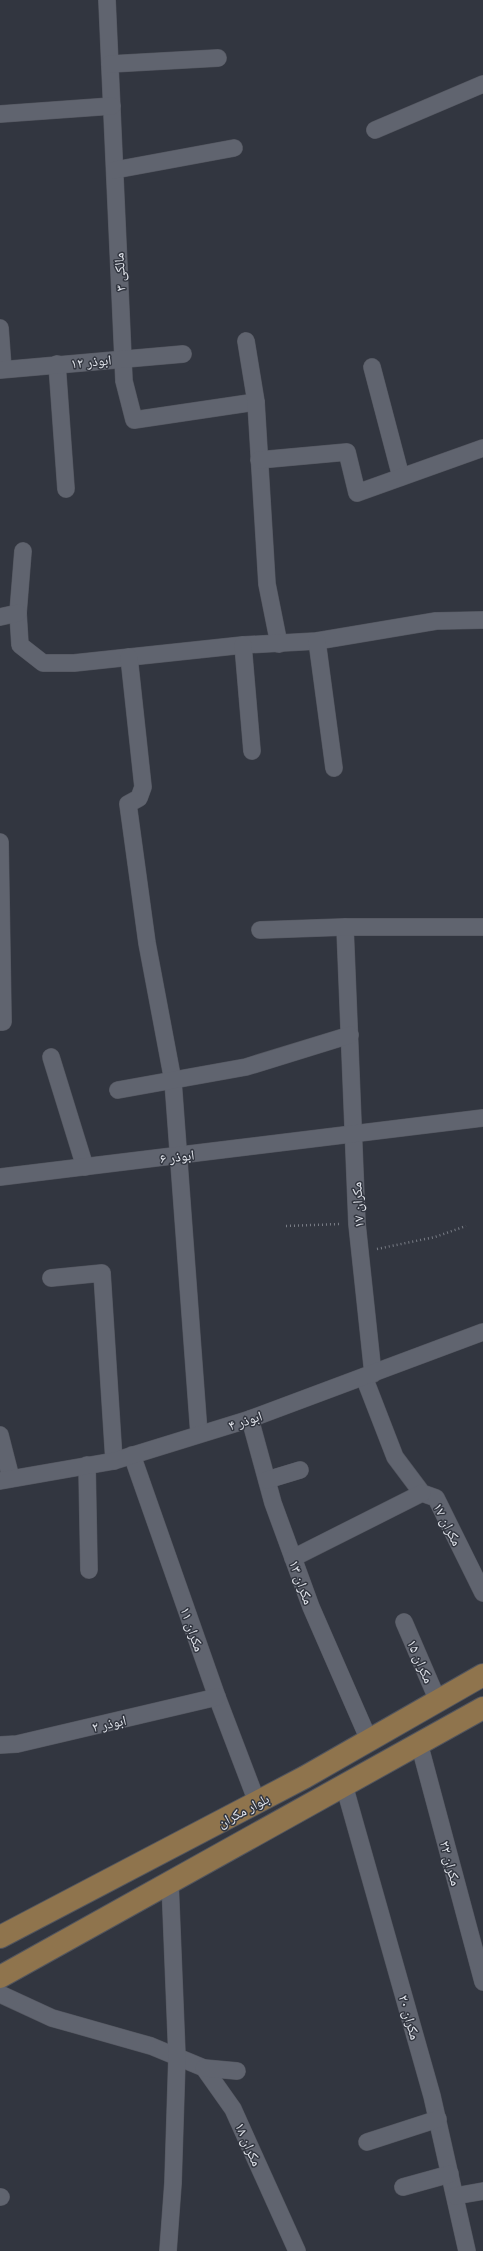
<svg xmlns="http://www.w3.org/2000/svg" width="483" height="2251" font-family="'PT Serif','Noto Naskh Arabic',serif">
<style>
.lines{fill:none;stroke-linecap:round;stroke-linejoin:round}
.street-casing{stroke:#52555e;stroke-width:18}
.primary-casing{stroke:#52555e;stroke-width:24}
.path{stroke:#787c85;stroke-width:2.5;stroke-dasharray:1 3;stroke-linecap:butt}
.street{stroke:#60646f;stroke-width:17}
.primary{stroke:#8f744d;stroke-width:22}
.labels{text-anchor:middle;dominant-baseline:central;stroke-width:3;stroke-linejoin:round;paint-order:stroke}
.street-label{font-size:14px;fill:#e3e6ed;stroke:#323640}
</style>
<rect width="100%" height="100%" fill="#323640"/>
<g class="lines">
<g class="street-casing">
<g id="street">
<polyline points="107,0 124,381 134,420 256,402"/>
<polyline points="110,64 218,58"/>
<polyline points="0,114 112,106"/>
<polyline points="375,130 483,84"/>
<polyline points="115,170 234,148"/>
<polyline points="0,328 3,369"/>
<polyline points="246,341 256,402 267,584 279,644"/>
<polyline points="57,364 66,489"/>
<polyline points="372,367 401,477"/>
<polyline points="0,370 183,354"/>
<polyline points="259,460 347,452 357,493 483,448"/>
<polyline points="23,551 18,613 20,645 43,663 74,663 243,645 317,641 436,621 483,620"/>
<polyline points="0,617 18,613"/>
<polyline points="317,641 334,768"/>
<polyline points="243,645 252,751"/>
<polyline points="129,657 143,787 139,798 128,804 147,943 173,1081 199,1434"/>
<polyline points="345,927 357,1224 373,1374"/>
<polyline points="260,930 345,927 483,927"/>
<polyline points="0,1022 3,1022 0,842"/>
<polyline points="51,1057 85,1167"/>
<polyline points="118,1090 246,1067 350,1035"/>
<polyline points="0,1177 483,1118"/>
<polyline points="51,1278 102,1273 114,1461"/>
<polyline points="364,1377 395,1457 422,1493 436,1498 483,1593"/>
<polyline points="250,1419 273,1503 311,1607 369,1740"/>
<polyline points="0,1435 11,1478"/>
<polyline points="132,1455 217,1697 257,1802"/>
<polyline points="87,1465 89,1570"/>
<polyline points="267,1480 300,1470"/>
<polyline points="0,1481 114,1461 250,1419 483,1332"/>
<polyline points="293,1558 422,1493"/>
<polyline points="404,1622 438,1701"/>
<polyline points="419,1743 483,1982"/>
<polyline points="0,1745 17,1744 217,1697"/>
<polyline points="344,1785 432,2096 467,2251"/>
<polyline points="0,1994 52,2018 151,2046 204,2068 233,2109 297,2251"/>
<polyline points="204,2068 237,2071"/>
<polyline points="367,2142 438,2119"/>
<polyline points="403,2187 450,2174"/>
<polyline points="455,2196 483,2191"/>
<polyline points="0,2197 1,2197"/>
<polyline points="168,2251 173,2183 177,2057 170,1882"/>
</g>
</g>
<g class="primary-casing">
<g id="primary">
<polyline points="0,1937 305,1777 483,1675"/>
<polyline points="0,1977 483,1708"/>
</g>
</g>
<g class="path">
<polyline points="286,1226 340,1224"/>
<polyline points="377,1249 435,1237 466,1226"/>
</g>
<use href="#street" class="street"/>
<use href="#primary" class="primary"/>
</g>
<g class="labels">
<g class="street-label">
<text transform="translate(119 272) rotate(-93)">مالکی ۳</text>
<text transform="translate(91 361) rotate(-6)">ابوذر ۱۲</text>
<text transform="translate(177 1156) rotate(-7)">ابوذر ۶</text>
<text transform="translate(357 1205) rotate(-93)">مکران ۱۷</text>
<text transform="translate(245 1420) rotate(-18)">ابوذر ۴</text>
<text transform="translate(448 1524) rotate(63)">مکران ۱۷</text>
<text transform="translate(302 1582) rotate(70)">مکران ۱۳</text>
<text transform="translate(193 1629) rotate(71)">مکران ۱۱</text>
<text transform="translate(421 1661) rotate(66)">مکران ۱۵</text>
<text transform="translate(109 1723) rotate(-13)">ابوذر ۲</text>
<text transform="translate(243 1810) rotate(-28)">بلوار مکران</text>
<text transform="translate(451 1863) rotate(75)">مکران ۲۲</text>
<text transform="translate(410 2017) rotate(74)">مکران ۲۰</text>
<text transform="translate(249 2144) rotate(66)">مکران ۱۸</text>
</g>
</g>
</svg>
